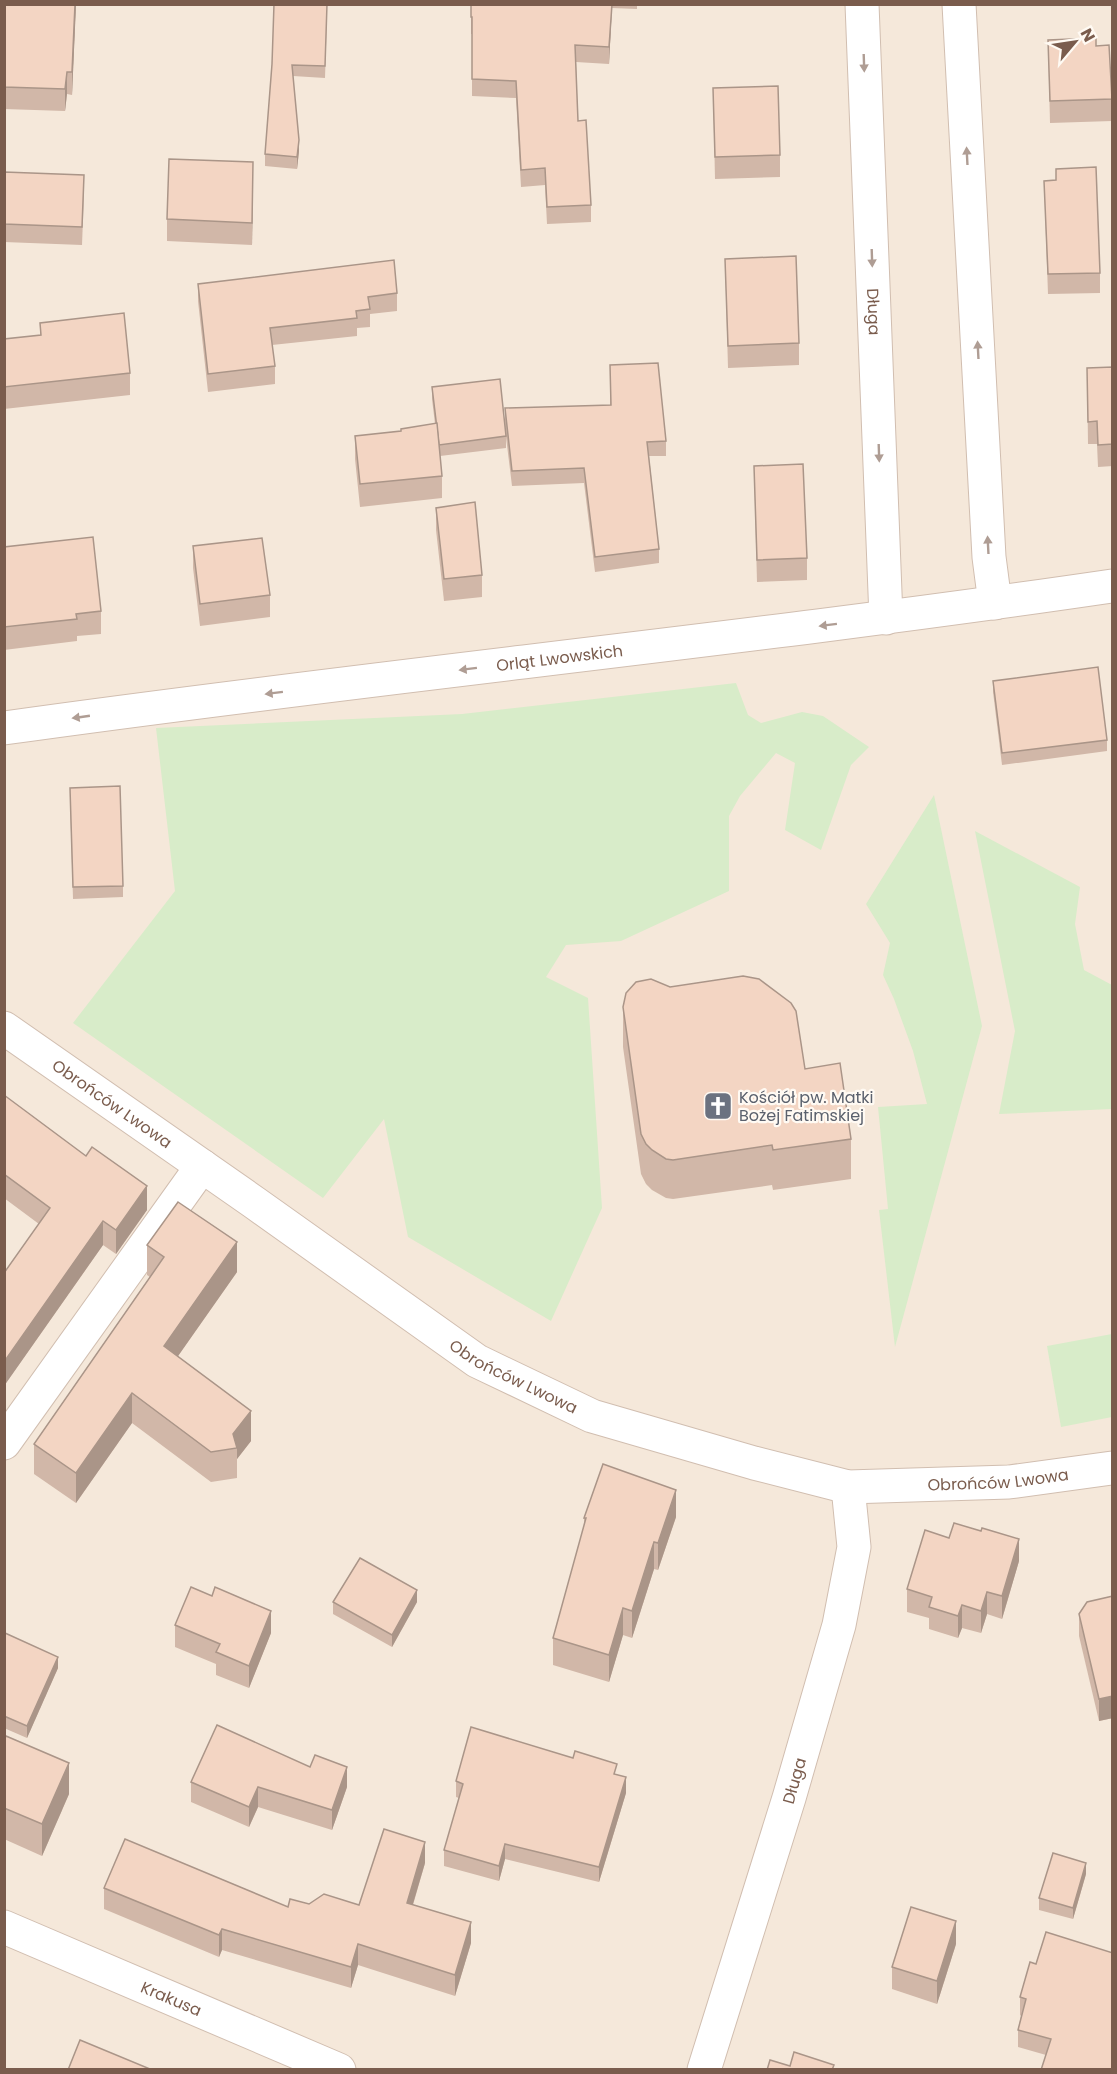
<svg xmlns="http://www.w3.org/2000/svg" width="1117" height="2074" font-family="Poppins,sans-serif">
<style>
.residential{fill:#f5e8da}
.green{fill:#d8ecc9}
.lines{fill:none;stroke-linecap:round;stroke-linejoin:round}
.minor-casing{stroke:#d1beb0;stroke-width:35}
.minor{stroke:#fff;stroke-width:33}
.wall{fill:#d1b7a8}
.shaded-wall{fill:#aa9588}
.building{fill:#f3d5c3;stroke:#aa9588;stroke-width:1.5}
.oneway{fill:#af9d94}
.labels{text-anchor:middle;dominant-baseline:central;stroke-width:4.5;stroke-linejoin:round;paint-order:stroke}
.street-label{font-size:16px;fill:#7a5c4d;stroke:#fffaf3}
.worship-label{font-size:16px;fill:#5b616d;stroke:#fffaf3;text-anchor:start}
</style>
<rect width="100%" height="100%" fill="#fdf6ec"/>
<rect class="residential" x="5" y="5" width="1107" height="2064"/>
<g class="green">
<polygon points="736,683 748,715 761,723 802,712 823,716 869,747 851,765 821,850 785,830 795,763 776,753 740,796 729,816 729,891 621,941 566,945 546,977 588,998 602,1208 551,1321 408,1237 384,1119 323,1198 73,1023 175,891 156,728 462,714"/>
<polygon points="934,795 982,1026 895,1347 879,1210 888,1209 878,1107 927,1104 913,1051 894,999 883,975 890,943 866,904"/>
<polygon points="975,831 1080,887 1075,924 1084,970 1112,985 1112,1109 999,1114 1015,1031"/>
<polygon points="1112,1334 1112,1417 1061,1427 1047,1346"/>
</g>
<g class="lines">
<g class="minor-casing">
<g id="minor">
<path id="s1" d="M862 4 886 618"/>
<polyline points="959,4 989,557 995,603"/>
<path id="s2" d="M4 728C373 676 744 640 1112 586"/>
<path id="s3" d="M4 1028 255 1203 477 1361 592 1416 754 1463 848 1487 1009 1482 1112 1468"/>
<polyline points="4,1443 202,1166"/>
<path id="s4" d="M4 1927 339 2070"/>
<path id="s5" d="M704 2070 789 1798 839 1625 854 1547 848 1487"/>
</g>
</g>
<use href="#minor" class="minor"/>
</g>
<g class="wall">
<polygon points="4,4 76,4 72,95 67,94 65,111 4,109"/>
<polygon points="471,4 637,4 637,9 612,8 609,64 576,62 578,121 591,205 591,222 547,224 545,185 521,187 516,98 472,96 472,34 471,34"/>
<polygon points="327,15 325,78 293,76 299,151 297,169 265,166 265,154 272,64"/>
<polygon points="1048,40 1096,46 1112,99 1112,121 1050,123"/>
<polygon points="713,88 780,155 780,177 715,179"/>
<polygon points="1056,169 1100,273 1100,293 1048,294 1044,181 1056,180"/>
<polygon points="4,172 84,193 82,245 4,242"/>
<polygon points="253,185 252,245 167,241 167,219"/>
<polygon points="725,259 799,343 799,365 728,368"/>
<polygon points="198,284 397,293 397,311 370,314 370,327 357,328 357,336 272,345 275,366 275,384 208,392 198,301"/>
<polygon points="40,323 130,373 130,395 4,409 4,339 40,335"/>
<polygon points="610,365 666,441 666,456 649,456 659,549 659,563 595,572 584,483 512,486 506,437 506,448 440,456 442,476 442,498 360,507 355,459 355,436 401,431 435,424 432,399 432,387 505,421 505,408 610,405"/>
<polygon points="1113,367 1113,466 1098,467 1097,444 1088,444 1087,368"/>
<polygon points="754,466 807,558 807,580 757,582"/>
<polygon points="436,508 482,575 482,597 444,601 436,530"/>
<polygon points="193,546 270,595 270,617 200,626 193,568"/>
<polygon points="4,547 101,611 101,634 77,636 77,641 4,650"/>
<polygon points="993,681 1107,740 1107,751 1002,765 993,692"/>
<polygon points="70,799 123,886 123,897 73,899"/>
<polygon points="670,987 805,1069 851,1139 851,1179 773,1190 772,1185 673,1199 666,1198 652,1190 646,1184 641,1174 623,1047 623,1007"/>
<polygon points="4,1095 147,1210 116,1254 103,1245 4,1386 4,1273 39,1224 4,1198"/>
<polygon points="147,1245 237,1272 178,1356 251,1441 237,1459 237,1478 211,1482 132,1423 76,1503 34,1474 34,1444 150,1277 147,1275"/>
<polygon points="676,1517 658,1570 654,1569 632,1638 623,1635 609,1682 553,1665 553,1638 584,1526 584,1518"/>
<polygon points="1019,1561 1002,1619 987,1614 981,1633 962,1628 958,1638 929,1629 929,1618 907,1612 907,1589"/>
<polygon points="1113,1596 1113,1718 1099,1721 1079,1636 1079,1614"/>
<polygon points="333,1602 417,1602 392,1647 333,1614"/>
<polygon points="175,1625 271,1633 249,1688 216,1675 216,1664 175,1647"/>
<polygon points="4,1634 58,1668 27,1738 4,1728"/>
<polygon points="4,1740 69,1794 42,1856 4,1839"/>
<polygon points="617,1774 626,1793 599,1882 505,1859 499,1881 444,1866 444,1850 459,1798 456,1797 456,1781"/>
<polygon points="191,1782 347,1787 332,1830 258,1807 249,1827 191,1802"/>
<polygon points="425,1863 413,1905 471,1943 455,1996 358,1965 351,1988 222,1950 219,1957 104,1909 104,1888 288,1907 309,1904 359,1905"/>
<polygon points="1086,1874 1073,1919 1039,1910 1039,1898"/>
<polygon points="956,1944 937,2004 892,1989 892,1967"/>
<polygon points="1113,1953 1046,2055 1018,2047 1018,2030 1021,2016 1020,2015 1020,1997 1036,1964"/>
</g>
<g class="shaded-wall">
<polygon points="75,4 76,4 72,95 72,72"/>
<polygon points="612,4 609,64 609,47"/>
<polygon points="67,72 67,94 65,111 65,89"/>
<polygon points="299,140 299,151 297,169 297,157"/>
<polygon points="253,162 253,185 252,245 252,223"/>
<polygon points="147,1186 147,1210 116,1254 116,1230"/>
<polygon points="103,1221 103,1245 4,1386 4,1362"/>
<polygon points="237,1242 237,1272 164,1376 164,1346"/>
<polygon points="132,1393 132,1423 76,1503 76,1473"/>
<polygon points="251,1411 251,1441 237,1459 237,1448 233,1434"/>
<polygon points="676,1490 676,1517 658,1570 658,1543"/>
<polygon points="1019,1539 1019,1561 1002,1619 1002,1596"/>
<polygon points="654,1542 654,1569 632,1638 632,1611"/>
<polygon points="417,1590 417,1602 392,1647 392,1635"/>
<polygon points="987,1592 987,1614 981,1633 981,1611"/>
<polygon points="962,1605 962,1628 958,1638 958,1616"/>
<polygon points="623,1608 623,1635 609,1682 609,1655"/>
<polygon points="271,1611 271,1633 249,1688 249,1666"/>
<polygon points="58,1657 58,1668 27,1738 27,1726"/>
<polygon points="1113,1696 1113,1718 1099,1721 1099,1699"/>
<polygon points="69,1763 69,1794 42,1856 42,1824"/>
<polygon points="347,1767 347,1787 332,1830 332,1810"/>
<polygon points="626,1777 626,1793 599,1882 599,1867"/>
<polygon points="258,1787 258,1807 249,1827 249,1807"/>
<polygon points="425,1842 425,1863 407,1924 407,1903"/>
<polygon points="505,1844 505,1859 499,1881 499,1866"/>
<polygon points="1086,1863 1086,1874 1073,1919 1073,1908"/>
<polygon points="956,1921 956,1944 937,2004 937,1981"/>
<polygon points="471,1922 471,1943 455,1996 455,1975"/>
<polygon points="222,1929 222,1950 219,1957 219,1935"/>
<polygon points="358,1944 358,1965 351,1988 351,1967"/>
</g>
<g class="building">
<polygon points="4,4 75,4 72,72 67,72 65,89 4,87"/>
<polygon points="274,4 327,4 325,66 292,65 299,140 297,157 265,154 272,64"/>
<polygon points="471,4 612,4 609,47 575,45 578,121 586,120 591,205 547,207 545,168 521,170 516,81 472,79 472,17 471,17"/>
<polygon points="1096,38 1096,46 1109,45 1112,99 1050,101 1048,40"/>
<polygon points="778,86 780,155 715,157 713,88"/>
<polygon points="169,159 253,162 252,223 167,219"/>
<polygon points="1096,167 1100,273 1048,274 1044,181 1056,180 1056,169"/>
<polygon points="4,172 84,175 82,227 4,224"/>
<polygon points="796,256 799,343 728,346 725,259"/>
<polygon points="394,260 397,293 368,297 370,309 356,311 357,318 270,328 275,366 208,374 198,284"/>
<polygon points="124,313 130,373 4,387 4,339 41,335 40,323"/>
<polygon points="658,363 666,441 647,442 659,549 595,557 584,468 512,471 505,408 611,405 610,365"/>
<polygon points="1113,367 1113,444 1098,445 1097,421 1088,422 1087,368"/>
<polygon points="500,379 506,436 439,445 432,387"/>
<polygon points="437,423 442,476 360,484 355,436 401,431 401,429"/>
<polygon points="803,464 807,558 757,560 754,466"/>
<polygon points="475,502 482,575 444,579 436,508"/>
<polygon points="93,537 101,611 76,614 77,619 4,627 4,547"/>
<polygon points="262,538 270,595 200,604 193,546"/>
<polygon points="1098,667 1107,740 1002,753 993,681"/>
<polygon points="120,786 123,886 73,887 70,788"/>
<polygon points="743,976 759,979 791,1003 796,1011 805,1069 840,1063 851,1139 773,1150 772,1145 673,1160 666,1159 652,1150 646,1144 641,1134 623,1007 626,993 636,982 651,979 670,987"/>
<polygon points="4,1095 86,1156 92,1147 147,1186 116,1230 103,1221 4,1362 4,1273 50,1208 4,1174"/>
<polygon points="178,1202 237,1242 164,1346 251,1411 233,1434 237,1448 211,1452 132,1393 76,1473 34,1444 164,1257 147,1245"/>
<polygon points="603,1464 676,1490 658,1543 654,1542 632,1611 623,1608 609,1655 553,1638 586,1518 584,1518"/>
<polygon points="954,1523 981,1531 982,1528 1019,1539 1002,1596 987,1592 981,1611 962,1605 958,1616 929,1607 932,1597 907,1589 925,1530 949,1538"/>
<polygon points="360,1558 417,1590 392,1635 333,1602"/>
<polygon points="191,1587 212,1596 215,1587 271,1611 249,1666 216,1652 220,1644 175,1625"/>
<polygon points="1113,1596 1113,1696 1099,1699 1079,1614 1087,1602"/>
<polygon points="5,1633 58,1657 27,1726 4,1716"/>
<polygon points="217,1725 310,1767 315,1755 347,1767 332,1810 258,1787 249,1807 191,1782"/>
<polygon points="471,1727 573,1758 575,1751 617,1764 614,1774 626,1777 599,1867 505,1844 499,1866 444,1850 463,1784 456,1781"/>
<polygon points="6,1736 69,1763 42,1824 4,1808 4,1740"/>
<polygon points="384,1829 425,1842 407,1903 471,1922 455,1975 358,1944 351,1967 222,1929 219,1935 104,1888 125,1839 288,1907 290,1899 309,1904 324,1894 359,1905"/>
<polygon points="1053,1853 1086,1863 1073,1908 1039,1898"/>
<polygon points="911,1907 956,1921 937,1981 892,1967"/>
<polygon points="1046,1932 1113,1953 1113,2070 1041,2070 1051,2039 1018,2030 1026,1999 1020,1997 1030,1962 1036,1964"/>
<polygon points="80,2040 150,2069 150,2070 68,2070"/>
<polygon points="794,2052 834,2065 832,2070 767,2070 770,2060 790,2066"/>
</g>
<defs><path id="oneway-solid" d="M-6-.8H1V-3.2L6.5 0L1 3.2V.8H-6Z" transform="scale(1.5)"/></defs>
<g class="oneway">
<use href="#oneway-solid" transform="translate(864 63) rotate(88)"/>
<use href="#oneway-solid" transform="translate(967 156) rotate(-93)"/>
<use href="#oneway-solid" transform="translate(872 258) rotate(88)"/>
<use href="#oneway-solid" transform="translate(978 350) rotate(-93)"/>
<use href="#oneway-solid" transform="translate(879 453) rotate(88)"/>
<use href="#oneway-solid" transform="translate(988 545) rotate(-93)"/>
<use href="#oneway-solid" transform="translate(828 625) rotate(173)"/>
<use href="#oneway-solid" transform="translate(468 669) rotate(173)"/>
<use href="#oneway-solid" transform="translate(274 693) rotate(173)"/>
<use href="#oneway-solid" transform="translate(81 717) rotate(172)"/>
</g>
<defs>
<g id="church-square" transform="scale(1.5)"><rect x="-9" y="-9" width="18" height="18" rx="4" fill="#6b7280" stroke="#fffaf3"/><path d="M-1.2-6h2.4v3.5h3.3v2.4h-3.3V6h-2.4V-.1h-3.3v-2.4h3.3Z" fill="#fff"/></g>
</defs>
<g fill-rule="evenodd">
<use href="#church-square" x="718" y="1106"/>
</g>
<g class="labels">
<g class="street-label">
<text stroke="none"><textPath href="#s1" startOffset="308">Długa</textPath></text>
<text stroke="none"><textPath href="#s2" startOffset="560">Orląt Lwowskich</textPath></text>
<text stroke="none"><textPath href="#s3" startOffset="132">Obrońców Lwowa</textPath></text>
<text stroke="none"><textPath href="#s3" startOffset="618">Obrońców Lwowa</textPath></text>
<text stroke="none"><textPath href="#s3" startOffset="1122">Obrońców Lwowa</textPath></text>
<text stroke="none"><textPath href="#s5" startOffset="303">Długa</textPath></text>
<text stroke="none"><textPath href="#s4" startOffset="182">Krakusa</textPath></text>
</g>
<g class="worship-label">
<text x="739" y="1097">Kościół pw. Matki<tspan x="739" dy="18">Bożej Fatimskiej</tspan></text>
</g>
</g>
<rect width="1117" height="2074" fill="none" stroke="#7a5c4d" stroke-width="12"/>
<g transform="translate(1075 42) rotate(61)" stroke="#fffaf3" stroke-width="4.5" paint-order="stroke">
<path d="M0-4.5L10 22L0 15L-10 22Z" fill="#7a5c4d"/>
<text y="-9" font-size="16" font-weight="bold" text-anchor="middle" fill="#7a5c4d">N</text>
</g>
</svg>
